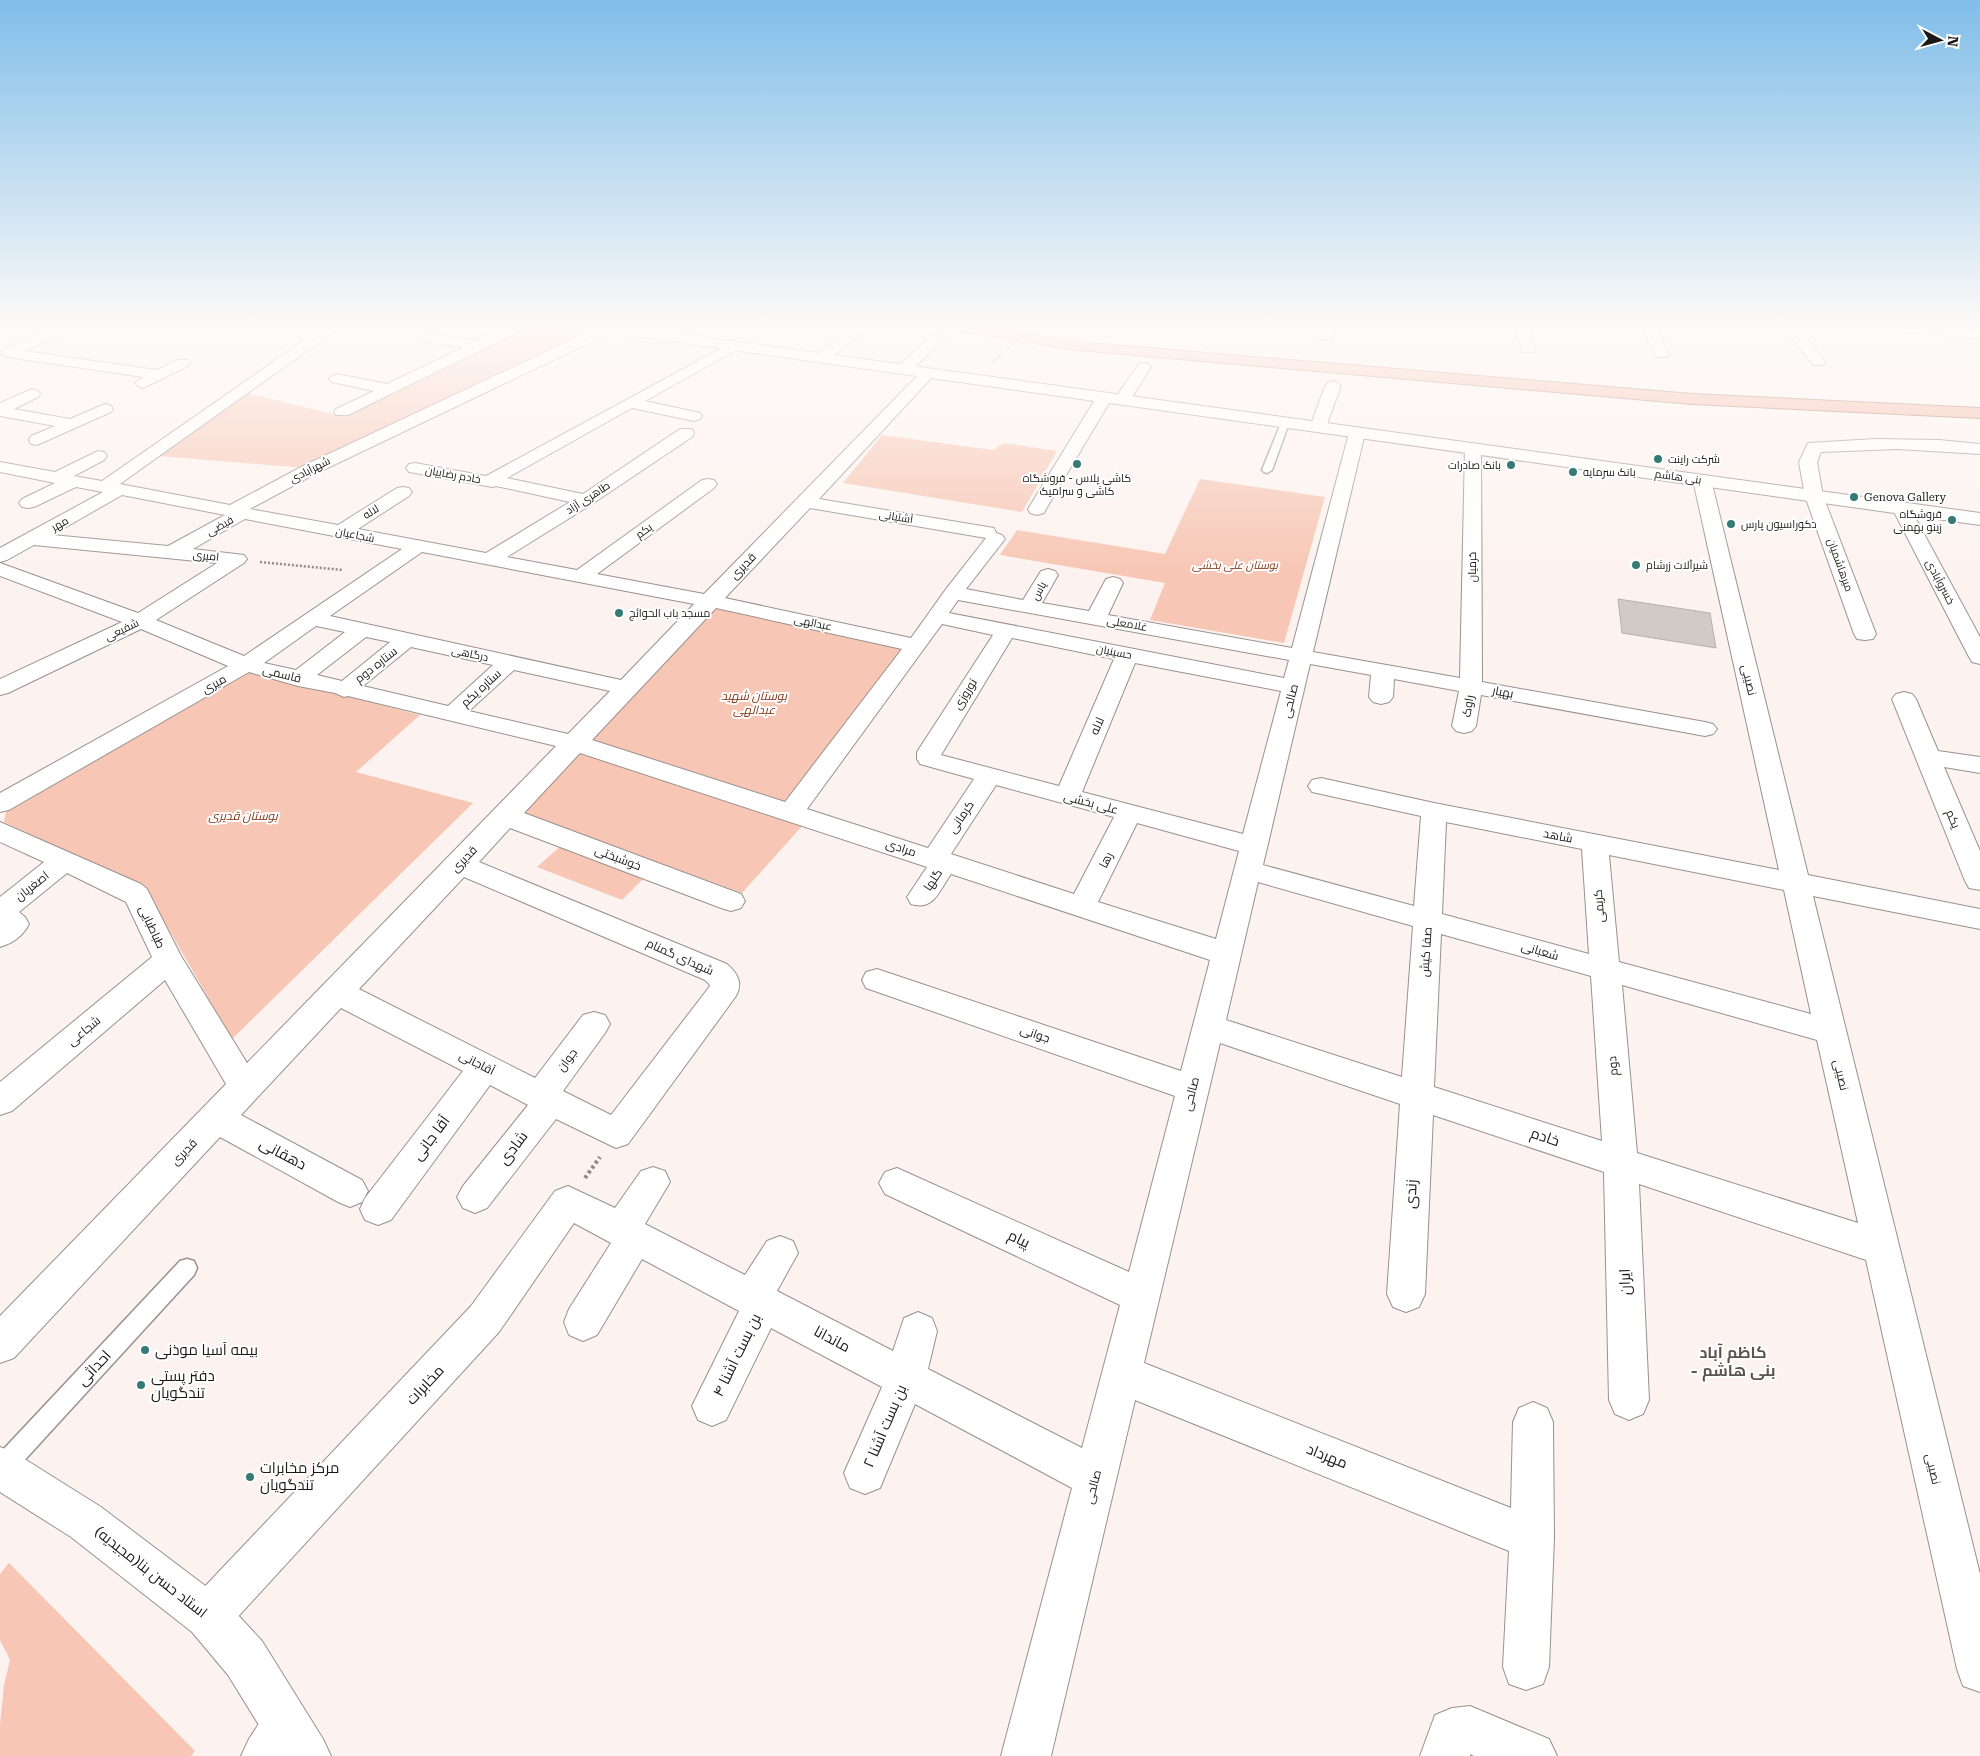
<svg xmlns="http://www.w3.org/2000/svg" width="1980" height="1756" font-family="'Roboto Serif',Cairo,serif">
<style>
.green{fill:#f7c6b4}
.building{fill:#d0cbc5;stroke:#b6b1ab}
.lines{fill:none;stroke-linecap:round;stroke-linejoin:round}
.service-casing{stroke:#99918e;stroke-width:3}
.minor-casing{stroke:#99918e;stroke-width:2}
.secondary-casing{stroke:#99918e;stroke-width:2}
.trunk-casing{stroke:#a77260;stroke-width:2}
.path-far2{stroke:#8d8785;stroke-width:2;stroke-dasharray:1 1;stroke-linecap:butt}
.path-far1{stroke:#8d8785;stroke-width:2.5;stroke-dasharray:2 2;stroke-linecap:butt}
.path{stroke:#8d8785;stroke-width:4;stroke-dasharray:3 3;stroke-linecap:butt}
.service{fill:#fff;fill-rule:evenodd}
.minor{fill:#fff;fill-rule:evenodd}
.secondary{fill:#fff;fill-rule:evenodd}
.trunk{fill:#f4b4a0;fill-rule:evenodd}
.path-bridge{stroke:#8d8785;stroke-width:2;stroke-dasharray:1 1;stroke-linecap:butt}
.poi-dot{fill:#347b75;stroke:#fff;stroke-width:2}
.labels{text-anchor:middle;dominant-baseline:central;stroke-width:4;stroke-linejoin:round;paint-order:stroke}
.far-poi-label{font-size:11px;fill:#1b1817;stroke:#fff;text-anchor:start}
.far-street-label{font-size:11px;fill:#1b1817;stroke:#fff}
.far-park-label{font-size:11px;font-style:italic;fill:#803513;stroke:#fff}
.street-label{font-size:12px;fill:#1b1817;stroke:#fff}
.park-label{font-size:12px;font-style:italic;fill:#803513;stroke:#fff}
.near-street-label{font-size:15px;fill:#1b1817;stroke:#fff}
.near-poi-label{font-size:15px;fill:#1b1817;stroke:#fff;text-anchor:start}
.near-neighbourhood-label{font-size:16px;font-weight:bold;fill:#5b5451;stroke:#fff}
</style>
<rect width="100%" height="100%" fill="#fcf3f0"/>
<g class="green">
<polygon points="521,328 538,328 585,335 305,467 293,467 159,456 247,393 341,416"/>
<polygon points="882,435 993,450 1004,443 1057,451 1022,512 843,483"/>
<polygon points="1200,479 1325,497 1284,643 1150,620 1165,583 1000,555 1017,530 1165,554"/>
<polygon points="711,606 907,648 787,804 584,739"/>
<polygon points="249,671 420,715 356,772 473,803 232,1039 145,888 4,822 7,807"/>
<polygon points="579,751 803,825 742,893 520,812"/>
<polygon points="564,843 648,874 622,900 537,867"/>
<polygon points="9,1563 195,1751 191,1756 0,1756 0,1725 4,1685 10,1660 0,1640 0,1574"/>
</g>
<polygon class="building" points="1618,599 1710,613 1716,648 1622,633"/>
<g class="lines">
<g class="service-casing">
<g id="service">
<polygon points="1975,328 1980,328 1980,332 1977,332"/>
<polygon points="1285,420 1289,423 1272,470 1267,473 1264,472 1262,470 1281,423"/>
<polygon points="187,1259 194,1261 197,1268 194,1275 10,1476 0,1479 0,1453 180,1261"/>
</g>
</g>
<g class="minor-casing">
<g id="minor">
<polygon points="53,328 73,328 71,331 24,351 157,370 178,360 188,360 190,363 188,366 143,388 138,386 135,383 143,377 7,357 0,353 2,350"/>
<path d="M322 328H339L120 484 230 505 303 466 597 328H614L612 332 315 474 250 509 338 525 397 488 403 487 409 488 412 492 409 496 358 529 486 553 570 502 496 486 492 487 415 473 409 472 406 468 409 464 415 463 486 476 733 342 738 343 740 346 738 349 645 401 700 413 702 416 700 419 694 421 632 408 507 478 583 494 680 429H692L694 433 692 437 592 504 507 557 577 570 702 480 708 479 714 480 717 484 714 488 597 574 704 594 923 370H933L936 373 933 376 819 499 994 528 996 533 1002 535 1005 539 966 589 1023 600 1041 571 1048 569 1055 571 1058 575 1042 603 1089 611 1106 579 1113 577 1120 579 1123 583 1108 615 1292 648 1349 433 1351 429H1363L1365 433 1313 652 1460 678 1465 449 1467 445H1479L1481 449 1482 682 1705 722 1713 724 1717 729 1713 734 1705 736 1481 695 1476 726 1472 731 1464 733 1456 731 1452 726 1459 691 1394 679 1393 697 1389 702 1381 704 1373 702 1369 697 1371 675 1310 664 1263 865 1414 906 1421 816 1312 792 1308 786 1312 780 1321 778 1434 803 1779 870 1693 480 1696 476 1702 475 1708 476 1711 480 1808 875 1980 909V929L1813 896 1980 1574V1692L1963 1686 1957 1669 1866 1260 1639 1184 1649 1400 1643 1414 1629 1420 1615 1414 1609 1400 1604 1172 1433 1115 1425 1294 1419 1307 1406 1312 1393 1307 1387 1294 1400 1104 1220 1043 1144 1363 1511 1508 1513 1422 1519 1408 1533 1402 1547 1408 1553 1422 1554 1538 1549 1667 1543 1684 1526 1690 1509 1684 1503 1667 1509 1551 1135 1400 1051 1756H1001L1072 1488 915 1404 880 1488 865 1494 850 1488 844 1473 882 1387 771 1328 726 1420 712 1426 698 1420 692 1406 739 1311 642 1259 597 1335 583 1341 569 1335 564 1322 569 1309 611 1243 574 1223 499 1332 224 1632 208 1639 192 1632 185 1616 192 1600 471 1306 555 1191 568 1186 615 1208 641 1171 653 1167 665 1171 670 1182 645 1224 745 1275 767 1241 780 1236 793 1241 798 1253 777 1291 893 1351 904 1318 918 1312 932 1318 937 1331 928 1369 1082 1448 1120 1305 885 1194 879 1183 885 1172 897 1168 1129 1272 1175 1096 866 988 862 980 866 972 877 969 1181 1071 1210 960 951 874C939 891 934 911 911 904L907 897 927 867 580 753 524 813 741 894 745 901 741 908 731 911 721 908 510 828 479 862 727 964C738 974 743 983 736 996L628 1144 616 1148 556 1119 487 1208 475 1213 463 1208 457 1197 463 1186 528 1105 490 1085 391 1220 378 1225 365 1220 360 1209 365 1198 463 1071 341 1008 241 1115 362 1180 368 1191 362 1202 350 1207 338 1202 220 1137 14 1358 0 1363V1316L226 1084 165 980 12 1111 0 1115V1082L152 957 126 902 67 873 19 912 25 917 29 924C23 936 13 943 0 947V897L44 862 0 842V822L141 884 147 889 181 956 247 1063 556 746 348 696 344 697 335 693 298 686 249 672 9 810 0 812V793L228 666 141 629 8 693 0 695V679L122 622 0 576V563L138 613 217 563 34 545 7 560 0 562V548L103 492 76 487 34 507 28 508 22 507 19 503 22 499 55 483 0 472V462L55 472 98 451 104 452 107 456 104 460 74 476 102 481ZM122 495 225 515 168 546 52 535ZM810 508 986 538 946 589 911 638 725 598ZM245 519 402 549 244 656 156 620 244 563 247 559 244 555 193 549ZM422 552 694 604 621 680 330 616ZM958 600 1289 660 1284 678 949 613ZM716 608 902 649 785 802 592 740ZM942 624 993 635 917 752V759L920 764 974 779 928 848 807 809ZM316 626 345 632 296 670 264 663ZM366 637 390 642 342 681 317 675ZM1012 638 1114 659 1059 786 941 755ZM411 647 493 665 448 706 363 686ZM1135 663 1281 691 1243 834 1082 792ZM514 670 610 691 568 734 469 711ZM996 785 1114 817 1074 894 951 854ZM1446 822 1582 849 1589 954 1442 914ZM1137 823 1239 851 1216 939 1098 902ZM1609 855 1784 890 1811 1014 1619 962ZM464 877 705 980 709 984 710 986 611 1115 563 1091 605 1033 610 1024 605 1015 594 1012 583 1015 535 1078 359 989ZM1258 882 1413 926 1402 1077 1226 1020ZM1441 934 1591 976 1602 1141 1434 1087ZM1622 985 1817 1040 1858 1223 1637 1153Z"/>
<polygon points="503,328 522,328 520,331 348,415 336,415 334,412 336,409 374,391 332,382 329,379 332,376 337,374 387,384 464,347 423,342 421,339 423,336 428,335 478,340"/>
<polygon points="850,328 866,328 826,362 816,362 814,359 816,356"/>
<polygon points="1321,328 1335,328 1332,339 1322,339 1320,336"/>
<polygon points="1515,328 1529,328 1535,349 1533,352 1523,352"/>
<polygon points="1642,328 1656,328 1669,354 1667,357 1657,357"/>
<polygon points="1785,328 1800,328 1825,362 1823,365 1813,365"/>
<polygon points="1899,328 1980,330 1980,338 1906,332"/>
<polygon points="937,334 942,335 944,338 942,341 908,373 898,373 896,370 898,367 932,335"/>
<polygon points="1144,363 1149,364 1151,367 1130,400 1128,403 1116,403 1114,400 1139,364"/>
<polygon points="1333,381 1338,383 1341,386 1326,427 1324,430 1312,430 1310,427 1325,386 1328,383"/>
<polygon points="32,389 38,391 40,394 38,397 14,409 70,419 105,404 111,406 113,409 111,412 37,445 31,444 29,440 31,436 55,426 0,416 0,403"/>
<polygon points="1104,393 1110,395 1112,398 1046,509 1044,513 1037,515 1030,513 1028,509 1096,398 1098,395"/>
<polygon points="1876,439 1939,440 1980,444 1980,454 1897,449 1821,452 1817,462 1823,496 1876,634 1873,639 1865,640 1857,639 1854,634 1805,496 1799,462 1808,443"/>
<polygon points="1901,502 1908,504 1910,508 1980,637 1980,664 1972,662 1969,657 1892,508 1894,504"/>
<polygon points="1904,692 1912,694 1916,699 1938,751 1980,757 1980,773 1944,767 1980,851 1980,890 1969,888 1965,881 1892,699 1896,694"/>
<polygon points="286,1701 303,1708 310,1725 294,1756 241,1756 249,1739 269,1708"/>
<polygon points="1470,1706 1549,1739 1557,1756 1474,1756 1470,1754 1470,1756 1420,1756 1435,1715 1452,1708"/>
</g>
</g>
<g class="secondary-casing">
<g id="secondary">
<polygon points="596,328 636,328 1980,513 1980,525 603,332"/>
<polygon points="0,1447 15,1453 101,1507 224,1600 262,1641 323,1739 331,1756 278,1756 228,1675 192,1632 71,1537 0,1492"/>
</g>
</g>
<g class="trunk-casing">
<polygon id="trunk" points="957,328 993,328 1077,342 1692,394 1980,408 1980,418 1692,404 1077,350 964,332"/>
</g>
<polyline class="path-far2" points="993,362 1003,353"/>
<polyline class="path-far1" points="260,562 343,570"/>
<polyline class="path" points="585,1178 600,1157"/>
<use href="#service" class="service"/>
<use href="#minor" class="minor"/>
<use href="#secondary" class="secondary"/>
<use href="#trunk" class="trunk"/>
<polyline class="path-bridge" points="1007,350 1030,328"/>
</g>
<linearGradient id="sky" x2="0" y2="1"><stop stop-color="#80bee9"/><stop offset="0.57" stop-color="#fefaf8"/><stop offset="1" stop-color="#fefaf8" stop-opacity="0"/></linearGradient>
<rect width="1980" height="574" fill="url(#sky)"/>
<g class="poi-dot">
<circle cx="1658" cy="459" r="5"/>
<circle cx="1077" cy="464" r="5"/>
<circle cx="1511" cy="465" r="5"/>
<circle cx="1573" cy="472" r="5"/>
<circle cx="1854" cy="497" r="5"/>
<circle cx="1952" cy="520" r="5"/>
<circle cx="1731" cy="524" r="5"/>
<circle cx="1636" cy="565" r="5"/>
<circle cx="619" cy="613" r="5"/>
<circle cx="145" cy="1350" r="5"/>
<circle cx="141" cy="1385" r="5"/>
<circle cx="250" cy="1477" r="5"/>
</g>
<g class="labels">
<g class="far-poi-label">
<text x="1668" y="459">شرکت راینت</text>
<text x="1501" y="465" text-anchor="end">بانک صادرات</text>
<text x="1583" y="472">بانک سرمایه</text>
<text x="1077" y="478" text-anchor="middle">کاشی پلاس - فروشگاه<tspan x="1077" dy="13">کاشی و سرامیک</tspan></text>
<text x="1864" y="497">Genova Gallery</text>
<text x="1942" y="514" text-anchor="end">فروشگاه<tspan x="1942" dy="13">زینو بهمنی</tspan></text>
<text x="1741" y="524">دکوراسیون پارس</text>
<text x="1646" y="565">شیرآلات زرشام</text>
<text x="629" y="613">مسجد باب الحوائج</text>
</g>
<g class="far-street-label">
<text transform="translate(310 470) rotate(-27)">شهرآبادی</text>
<text transform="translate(453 475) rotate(10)">خادم رضاییان</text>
<text transform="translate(1678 477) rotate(8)">بنی هاشم</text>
<text transform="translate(588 498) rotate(-33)">طاهری آزاد</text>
<text transform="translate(371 512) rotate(-32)">لاله</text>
<text transform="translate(896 517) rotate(9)">آشتیانی</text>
<text transform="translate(60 524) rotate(-30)">مهر</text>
<text transform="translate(220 526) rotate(-29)">فیضی</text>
<text transform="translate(644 531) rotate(-36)">یکم</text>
<text transform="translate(355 535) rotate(11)">شجاعیان</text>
<text transform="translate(206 556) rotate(6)">امیری</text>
<text transform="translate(1840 565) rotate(70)">میرهاشمیان</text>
<text transform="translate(1472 567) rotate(-90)">خرمیان</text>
<text transform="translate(1940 582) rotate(62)">خسروآبادی</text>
<text transform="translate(1039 591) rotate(-61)">یاس</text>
<text transform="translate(813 623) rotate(12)">عبدالهی</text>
<text transform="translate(1127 624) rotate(10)">غلامعلی</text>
<text transform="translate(122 630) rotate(-26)">شفیعی</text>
<text transform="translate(1114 652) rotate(11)">حسینیان</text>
<text transform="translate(470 654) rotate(12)">درگاهی</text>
</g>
<g class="far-park-label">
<text x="1235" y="565">بوستان علی بخشی</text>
</g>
<g class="street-label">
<text transform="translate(743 566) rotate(-46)">قدیری</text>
<text transform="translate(376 665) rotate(-38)">ستاره دوم</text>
<text transform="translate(282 674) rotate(14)">قاسمی</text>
<text transform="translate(1749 680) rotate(77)">نصیبی</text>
<text transform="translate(214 684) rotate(-29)">میری</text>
<text transform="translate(481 688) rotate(-42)">ستاره یکم</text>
<text transform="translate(1503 692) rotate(11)">بهیار</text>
<text transform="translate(965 694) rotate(-58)">نوروزی</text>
<text transform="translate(1290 701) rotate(-76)">صالحی</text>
<text transform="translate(1468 706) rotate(-81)">راوک</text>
<text transform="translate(1097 726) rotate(-67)">لاله</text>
<text transform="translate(1091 803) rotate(15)">علی بخشی</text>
<text transform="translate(961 817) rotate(-56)">کرمانی</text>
<text transform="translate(1953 819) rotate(68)">یکم</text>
<text transform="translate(1558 836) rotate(11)">شاهد</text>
<text transform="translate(901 848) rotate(18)">مرادی</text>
<text transform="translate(618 858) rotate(21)">خوشبختی</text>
<text transform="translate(464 859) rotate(-46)">قدیری</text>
<text transform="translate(1106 860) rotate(-63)">رها</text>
<text transform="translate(933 880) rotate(-56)">گلها</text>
<text transform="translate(32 886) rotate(-38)">اصغریان</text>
<text transform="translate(1599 906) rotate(-94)">کریمی</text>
<text transform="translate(152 927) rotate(65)">طباطبایی</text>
<text transform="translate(1540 951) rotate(16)">شعبانی</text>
<text transform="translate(1426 952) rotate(-86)">صفا کیش</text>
<text transform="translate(680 957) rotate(24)">شهدای گمنام</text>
<text transform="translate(84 1031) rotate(-40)">شجاعی</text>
<text transform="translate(1035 1034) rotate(19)">جوانی</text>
<text transform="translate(567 1060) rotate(-53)">جوان</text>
<text transform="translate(477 1063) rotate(27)">آقاجانی</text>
<text transform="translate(1613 1066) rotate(-95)">دوم</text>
<text transform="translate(1841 1075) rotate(77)">نصیبی</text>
<text transform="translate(1191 1094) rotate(-76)">صالحی</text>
<text transform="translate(184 1152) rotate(-46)">قدیری</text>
<text transform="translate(1933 1469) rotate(77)">نصیبی</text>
<text transform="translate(1093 1487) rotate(-76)">صالحی</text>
</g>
<g class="park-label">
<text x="754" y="696">بوستان شهید<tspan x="754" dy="14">عبدالهی</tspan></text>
<text x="243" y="816">بوستان قدیری</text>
</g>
<g class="near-street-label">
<text transform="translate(1545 1137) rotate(19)">خادم</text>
<text transform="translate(431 1138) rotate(-53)">آقا جانی</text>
<text transform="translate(513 1148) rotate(-52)">شادی</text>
<text transform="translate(283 1154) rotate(28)">دهقانی</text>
<text transform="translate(1411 1194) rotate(-87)">زندی</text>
<text transform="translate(1019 1239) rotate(25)">پیام</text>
<text transform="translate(1625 1282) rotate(-92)">ایران</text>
<text transform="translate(832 1339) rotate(28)">ماندانا</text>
<text transform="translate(737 1355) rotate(-64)">بن بست آشنا ۴</text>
<text transform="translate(94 1368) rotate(-47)">احداثی</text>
<text transform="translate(425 1385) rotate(-47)">مخابرات</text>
<text transform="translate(885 1426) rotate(-67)">بن بست آشنا ۲</text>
<text transform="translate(1327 1456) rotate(22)">مهرداد</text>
<text transform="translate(151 1572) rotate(38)">استاد حسن بنا(مجیدیه)</text>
</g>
<g class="near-poi-label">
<text x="155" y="1350">بیمه آسیا موذنی</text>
<text x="151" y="1376">دفتر پستی<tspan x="151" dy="17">تندگویان</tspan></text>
<text x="260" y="1468">مرکز مخابرات<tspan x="260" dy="17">تندگویان</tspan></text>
</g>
<g class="near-neighbourhood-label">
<text x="1733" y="1352">کاظم آباد<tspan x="1733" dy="18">- بنی هاشم</tspan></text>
</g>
</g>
<g transform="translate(1940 40) rotate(96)" stroke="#ffffff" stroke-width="4" paint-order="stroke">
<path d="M0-4L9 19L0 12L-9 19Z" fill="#1b1817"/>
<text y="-8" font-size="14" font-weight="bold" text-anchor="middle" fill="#1b1817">N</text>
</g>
</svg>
